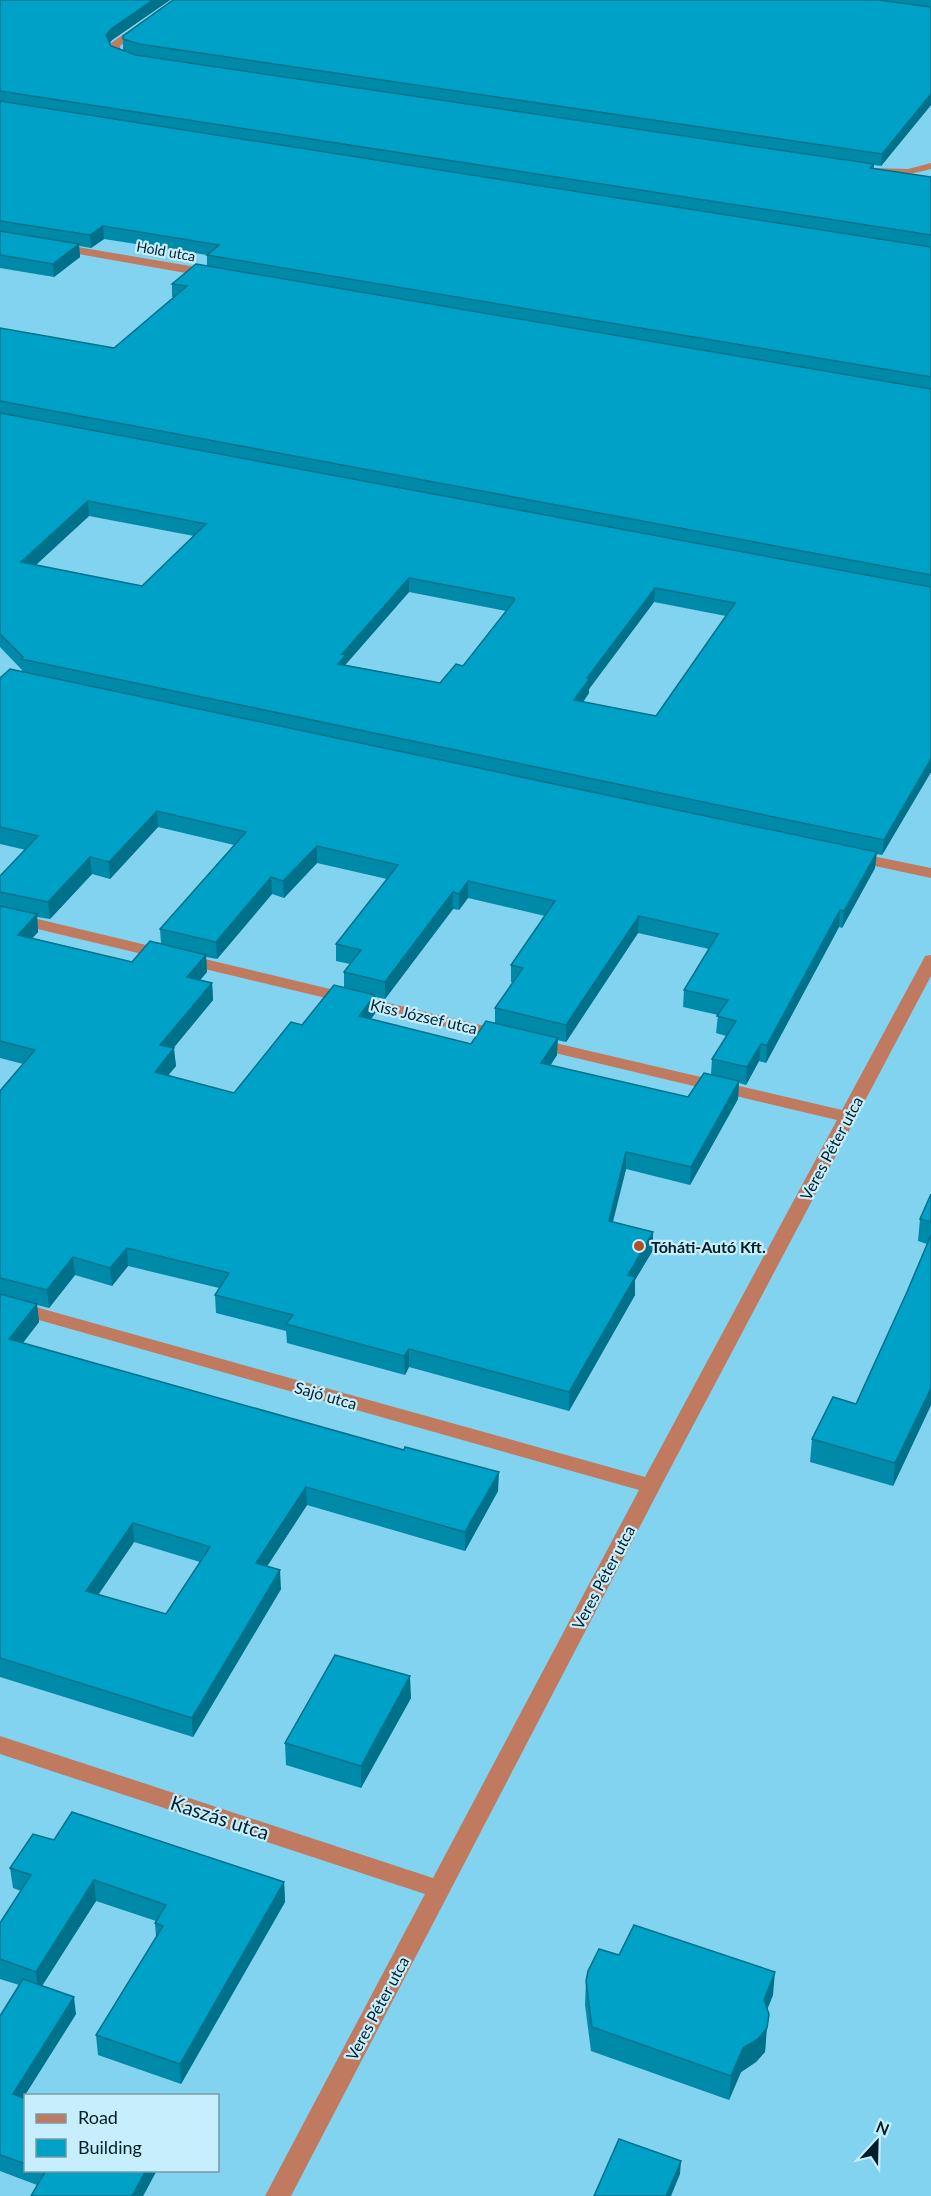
<svg xmlns="http://www.w3.org/2000/svg" width="931" height="2196" font-family="Lato,sans-serif">
<style>
.lines{fill:none;stroke-linecap:round;stroke-linejoin:round}
.street{fill:#bf7a60;fill-rule:evenodd}
.wall{fill:#008aaa;fill-rule:evenodd}
.shaded-wall{fill:#00718b}
.building{fill:#00a1c6;stroke:#00718b;stroke-width:1.5;fill-rule:evenodd}
.poi-dot{fill:#b34d22;stroke:#c7eefc;stroke-width:2}
.labels{text-anchor:middle;dominant-baseline:central;stroke-width:4.5;stroke-linejoin:round;paint-order:stroke}
.far-street-label{font-size:14px;fill:#001f29;stroke:#c7eefc}
.street-label{font-size:16px;fill:#001f29;stroke:#c7eefc}
.poi-label{font-size:16px;font-weight:bold;fill:#001f29;stroke:#c7eefc;text-anchor:start}
.near-street-label{font-size:20px;fill:#001f29;stroke:#c7eefc}
</style>
<rect width="100%" height="100%" fill="#82d3ef"/>
<g class="lines">
<g class="street">
<polygon points="174,0 186,0 120,46 121,52 136,58 136,62 128,62 112,56 111,43"/>
<path d="M931 163V169C916 173 881 181 868 171L874 168 908 169Z"/>
<polygon points="54,243 214,270 220,274 214,278 50,249 50,245"/>
<polygon points="853,852 931,868 931,878 847,860 845,857 847,854"/>
<polygon points="0,910 505,1031 511,1032 514,1036 511,1040 505,1041 0,920"/>
<polygon points="931,955 931,976 661,1486 291,2196 265,2196 425,1894 0,1754 0,1736 433,1878 639,1490 0,1309 0,1297 645,1477 837,1120 534,1048 528,1047 525,1043 528,1039 534,1038 842,1110 923,960 925,956"/>
</g>
</g>
<g class="wall">
<path d="M0 0H170L112 40 109 43 111 46 123 50V36L173 0H931V105L881 166 874 165V169L931 177V772L882 855 876 854 875 868 842 928 839 927 766 1063 759 1061 746 1085 739 1083 738 1099 690 1185 626 1169 613 1222 653 1232V1250L635 1280V1295L569 1411 409 1367 405 1375 287 1343 286 1331 216 1313 215 1295 219 1288 128 1266 112 1286 75 1275 49 1308 37 1305 39 1322 23 1343 498 1491 465 1551 307 1505 267 1566 281 1589 193 1737 0 1677V1091L23 1064 0 1058V876L26 850 0 844V678L22 671V670L0 647V328L114 348 174 297H172V284L207 266V255L104 239 91 248 79 246 80 257 54 277 0 268ZM89 516 194 536 142 586 35 565ZM409 592 506 611 463 666 440 683 346 665V664ZM654 602 726 616 656 716 583 702 589 693V689ZM158 827 234 845 160 929 161 944 132 962 32 938 38 932 37 917 50 919 92 874 110 879ZM317 863 387 879 336 944V961L350 964 344 972V987L302 1025 234 1093 168 1075 176 1066 173 1048 213 1000 212 983 200 980 207 972 206 957 217 959 272 894 284 898ZM468 898 545 916 511 965V982L513 983 495 1008V1023L471 1044 371 1019 376 1012V997L385 999 453 909 459 910ZM638 933 709 949 684 990 683 1007 718 1015 716 1033 726 1036 712 1059 711 1074 688 1097 550 1066 557 1055V1040L566 1042ZM134 1542 200 1562 166 1614 98 1595Z"/>
<polygon points="931,1194 931,1405 893,1486 810,1462 812,1439 856,1404 907,1292 927,1244 918,1241 920,1219"/>
<polygon points="411,1698 361,1788 286,1765 285,1743"/>
<polygon points="54,1840 284,1882 285,1902 181,2084 98,2055 96,2035 156,1937 155,1923 156,1921 96,1901 42,1986 76,2014 23,2098 26,2099 26,2170 157,2170 143,2196 31,2196 37,2185 0,2171 0,2016 19,1985 0,1979 0,1923 21,1891 13,1888 10,1868"/>
<polygon points="619,1955 773,1995 767,2010 765,2052 756,2062 741,2072 729,2100 591,2051 585,2005 586,1981"/>
</g>
<g class="shaded-wall">
<polygon points="153,0 170,0 112,40 107,47 106,35 111,29"/>
<polygon points="931,94 931,105 881,166 882,154"/>
<polygon points="103,226 104,239 91,248 90,235"/>
<polygon points="79,244 80,257 54,277 53,264"/>
<polygon points="88,501 89,516 23,577 21,562"/>
<polygon points="409,578 409,592 346,664 346,669 338,664 342,654"/>
<polygon points="655,588 654,602 589,689 589,693 574,715 574,700 587,678"/>
<polygon points="931,759 931,772 882,855 884,840"/>
<polygon points="157,811 158,827 110,879 109,862"/>
<polygon points="317,846 317,863 284,898 283,881"/>
<polygon points="877,852 875,868 842,928 844,911"/>
<polygon points="90,857 92,874 50,919 48,902"/>
<polygon points="271,877 272,894 217,959 216,942"/>
<polygon points="468,881 468,898 459,910 459,894"/>
<polygon points="453,892 453,909 385,999 385,982"/>
<polygon points="840,910 839,927 766,1063 767,1045"/>
<polygon points="37,914 38,932 20,952 18,935"/>
<polygon points="639,916 638,933 566,1042 566,1025"/>
<polygon points="206,955 207,972 188,994 187,977"/>
<polygon points="212,983 213,1000 162,1062 160,1045"/>
<polygon points="375,995 376,1012 360,1034 359,1016"/>
<polygon points="558,1038 557,1055 540,1081 541,1063"/>
<polygon points="761,1044 759,1061 746,1085 747,1067"/>
<polygon points="174,1048 176,1066 157,1089 155,1072"/>
<polygon points="739,1081 738,1099 690,1185 691,1167"/>
<polygon points="626,1152 626,1169 608,1239 609,1221"/>
<polygon points="653,1232 653,1250 635,1280 635,1295 569,1411 569,1392 628,1275"/>
<polygon points="127,1248 128,1266 112,1286 110,1268"/>
<polygon points="73,1257 75,1275 49,1308 47,1290"/>
<polygon points="37,1304 39,1322 11,1357 9,1339"/>
<polygon points="409,1349 409,1367 405,1375 404,1356"/>
<polygon points="931,1388 931,1405 893,1486 895,1463"/>
<polygon points="499,1472 498,1491 465,1551 465,1532"/>
<polygon points="306,1487 307,1505 257,1582 256,1563"/>
<polygon points="133,1523 134,1542 88,1610 86,1591"/>
<polygon points="280,1570 281,1589 193,1737 192,1718"/>
<polygon points="410,1676 411,1698 361,1788 361,1766"/>
<polygon points="94,1880 96,1901 38,1992 36,1972"/>
<polygon points="284,1882 285,1902 181,2084 180,2064"/>
<polygon points="775,1972 773,1995 761,2024 764,2000"/>
<polygon points="74,1997 76,2014 15,2111 13,2094"/>
<polygon points="767,2028 765,2052 756,2062 741,2072 729,2100 731,2076 743,2048"/>
<polygon points="681,2161 680,2174 671,2196 666,2196"/>
<polygon points="146,2170 157,2170 143,2196 132,2196"/>
</g>
<g class="building">
<polygon points="0,0 153,0 111,29 106,35 111,46 136,55 874,164 870,168 931,177 931,235 0,91"/>
<polygon points="173,0 878,0 931,7 931,94 882,154 139,44 123,39 123,36"/>
<polygon points="0,101 931,247 931,377 207,255 219,245 103,226 90,235 0,221"/>
<polygon points="0,231 79,244 53,264 0,255"/>
<polygon points="196,264 931,389 931,575 0,401 0,328 114,348 187,286 172,284"/>
<path d="M0 413 931 587V759L884 840 21 659 23 657 0 634ZM88 501 206 524 142 586 21 562ZM409 578 514 598V601L463 666 456 664 440 683 338 664 346 655 342 654ZM655 588 735 603 656 716 574 700 590 678H587Z"/>
<polygon points="10,669 877,852 844,911 840,910 767,1045 761,1044 747,1067 712,1059 736,1021 717,1016 728,1000 684,990 718,934 639,916 566,1025 495,1008 523,968 511,965 555,901 468,881 459,894 453,892 385,982 344,972 361,950 336,944 398,865 317,846 283,881 271,877 216,942 160,929 246,832 157,811 109,862 90,857 48,902 0,892 0,876 38,836 0,827 0,678"/>
<polygon points="0,906 37,914 18,935 132,962 150,941 206,955 187,977 212,983 160,1045 174,1048 155,1072 234,1093 291,1022 302,1025 334,985 375,995 359,1016 471,1044 486,1021 558,1038 541,1063 688,1097 704,1073 739,1081 691,1167 626,1152 609,1221 653,1232 628,1275 635,1277 569,1392 409,1349 404,1356 286,1324 293,1315 215,1295 229,1273 127,1248 110,1268 73,1257 47,1290 0,1278 0,1091 35,1050 0,1041"/>
<polygon points="931,1194 931,1222 920,1219"/>
<polygon points="931,1235 931,1388 895,1463 812,1439 833,1397 856,1404 907,1292"/>
<path d="M0 1294 37 1304 9 1339 404 1450 405 1447 499 1472 465 1532 306 1487 256 1563 280 1570 192 1718 0 1658ZM133 1523 210 1547 166 1614 86 1591Z"/>
<polygon points="335,1655 410,1676 361,1766 285,1743"/>
<polygon points="72,1812 284,1882 180,2064 96,2035 163,1926 155,1923 166,1905 94,1880 36,1972 0,1959 0,1923 31,1875 10,1868 33,1834 54,1840"/>
<polygon points="634,1925 775,1972 764,2000 769,2014 767,2028 758,2039 743,2048 731,2076 592,2027 586,1981 588,1971 599,1949 619,1955"/>
<polygon points="23,1979 74,1997 13,2094 26,2099 26,2164 0,2155 0,2016"/>
<polygon points="619,2139 681,2161 666,2196 594,2196"/>
<polygon points="42,2170 146,2170 132,2196 31,2196 45,2172"/>
</g>
<circle class="poi-dot" cx="639" cy="1246" r="6"/>
<g class="labels">
<g class="far-street-label">
<text transform="translate(166 251) rotate(10)">Hold utca</text>
</g>
<g class="street-label">
<text transform="translate(424 1016) rotate(13)">Kiss József utca</text>
<text transform="translate(831 1148) rotate(-62)">Veres Péter utca</text>
<text transform="translate(326 1395) rotate(16)">Sajó utca</text>
<text transform="translate(603 1577) rotate(-62)">Veres Péter utca</text>
<text transform="translate(377 2008) rotate(-62)">Veres Péter utca</text>
</g>
<g class="poi-label">
<text x="651" y="1246">Tóháti-Autó Kft.</text>
</g>
<g class="near-street-label">
<text transform="translate(220 1817) rotate(18)">Kaszás utca</text>
</g>
</g>
<rect x="24" y="2094" width="195" height="78" fill="#c7eefc" stroke="#779ba8" stroke-width="1.5"/>
<rect x="36" y="2114" width="30" height="9" fill="#bf7a60" stroke="#779ba8" stroke-width="1.5"/>
<text x="78" y="2124" font-size="18" fill="#001f29">Road</text>
<rect x="36" y="2139" width="30" height="18" fill="#00a1c6" stroke="#779ba8" stroke-width="1.5"/>
<text x="78" y="2154" font-size="18" fill="#001f29">Building</text>
<g transform="translate(877 2142) rotate(22)" stroke="#c7eefc" stroke-width="4.5" paint-order="stroke">
<path d="M0-4.5L10 22L0 15L-10 22Z" fill="#001f29"/>
<text y="-9" font-size="16" font-weight="bold" text-anchor="middle" fill="#001f29">N</text>
</g>
</svg>
